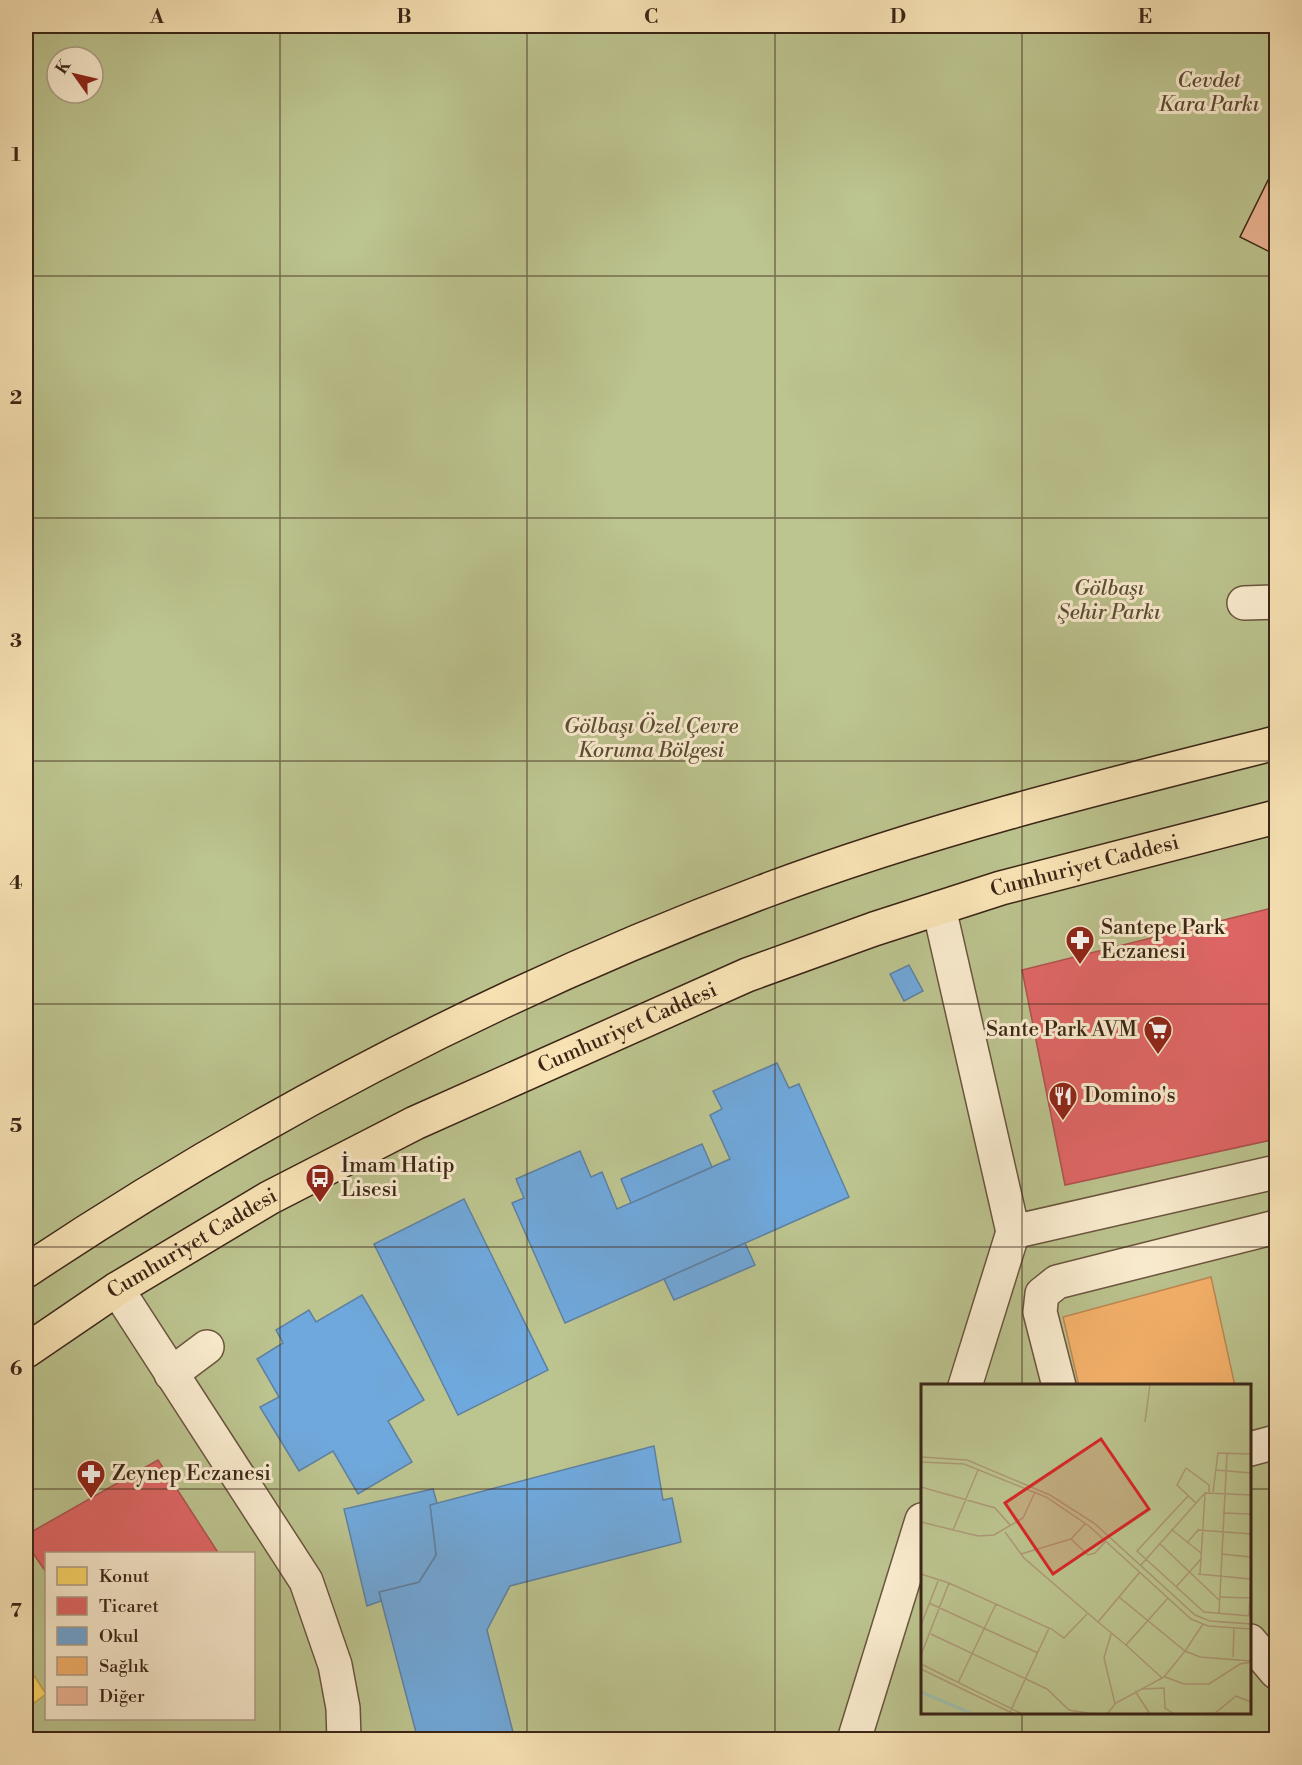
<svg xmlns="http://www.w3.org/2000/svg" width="1302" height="1765" font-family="'Libre Bodoni',serif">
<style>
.green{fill:#bcc48f;stroke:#7b7452;stroke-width:1.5;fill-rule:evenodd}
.homes{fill:#ffd966;stroke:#c4a34e;stroke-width:1.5}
.shops{fill:#e06666;stroke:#ae524e;stroke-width:1.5}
.schools{fill:#6fa8dc;stroke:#5f81a1;stroke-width:1.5}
.health{fill:#f6b26b;stroke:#be8852;stroke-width:1.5}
.building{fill:#ecb493;stroke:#3a2516;stroke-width:1.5}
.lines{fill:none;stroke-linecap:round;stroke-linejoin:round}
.minor-casing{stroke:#6a553e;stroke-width:36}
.major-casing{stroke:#3a2516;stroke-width:36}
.minor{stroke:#fbedd0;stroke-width:33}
.major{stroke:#f9e4b6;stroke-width:33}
.grid{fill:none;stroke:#3a2516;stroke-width:1.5;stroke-opacity:0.55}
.labels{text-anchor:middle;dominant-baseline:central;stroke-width:6;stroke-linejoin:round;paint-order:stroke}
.park-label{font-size:21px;font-style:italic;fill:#5a4d34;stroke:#fbedd0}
.street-label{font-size:21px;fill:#3a2516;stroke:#fbedd0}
.poi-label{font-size:21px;fill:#3a2516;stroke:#fbedd0;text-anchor:start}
.inset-river{fill:none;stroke:#9ebfac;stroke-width:3}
.inset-road{fill:none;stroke:#ad9876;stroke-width:1.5}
.view{fill:#d62828;fill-opacity:0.15;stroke:#d62828;stroke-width:3}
.inset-edge{fill:none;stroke:#3a2516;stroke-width:3}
.neatline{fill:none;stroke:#3a2516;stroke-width:2}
.grid-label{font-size:20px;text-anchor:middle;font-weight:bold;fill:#3a2516}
</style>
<rect width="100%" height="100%" fill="#f9e4b6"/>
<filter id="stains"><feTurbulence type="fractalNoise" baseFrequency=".00333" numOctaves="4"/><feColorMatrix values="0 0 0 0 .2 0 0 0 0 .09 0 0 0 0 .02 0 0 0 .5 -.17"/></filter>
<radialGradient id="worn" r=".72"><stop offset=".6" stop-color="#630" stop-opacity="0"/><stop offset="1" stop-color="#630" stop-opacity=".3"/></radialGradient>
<path class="green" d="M26 26H1276V1739H26ZM57 57H93V93H57ZM922 1386H1250V1712H922ZM46 1554H254V1718H46Z"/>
<polygon class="homes" points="26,1663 46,1694 26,1709"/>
<g class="shops">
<polygon points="1276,907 1276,1139 1065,1185 1022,970"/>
<polygon points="158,1460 219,1554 46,1554 46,1572 26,1543 26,1535"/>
</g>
<g class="schools">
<polygon points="909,965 923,991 904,1001 890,974"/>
<polygon points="777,1063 789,1088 799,1084 849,1197 565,1323 512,1203 524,1198 516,1179 580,1151 591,1177 602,1172 617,1209 730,1159 710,1115 722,1109 713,1091"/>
<polygon points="702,1144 712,1167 631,1203 621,1179"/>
<polygon points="464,1199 548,1370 458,1415 374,1244"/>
<polygon points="745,1243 755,1265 674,1300 664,1279"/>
<polygon points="362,1295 424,1400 388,1421 412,1462 358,1494 333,1451 299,1471 260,1407 279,1397 257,1359 283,1343 276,1330 309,1310 316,1322"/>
<polygon points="654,1446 663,1500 672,1498 681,1542 510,1586 487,1630 515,1740 418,1740 379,1592 419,1582 436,1555 430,1505"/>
<polygon points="433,1489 437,1503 430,1505 436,1555 419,1582 379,1592 381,1601 367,1606 344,1509"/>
</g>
<polygon class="health" points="1211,1277 1235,1386 1079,1386 1063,1317"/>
<polygon class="building" points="1276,164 1276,255 1240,237"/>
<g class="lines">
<g class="minor-casing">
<g id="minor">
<polyline points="1244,603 1276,602"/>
<polyline points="939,908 1013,1232 1276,1172"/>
<polyline points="117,1289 306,1581 335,1665 343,1708 344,1740"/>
<polyline points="171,1374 207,1347"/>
<polyline points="965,1386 1013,1232"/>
<polyline points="1059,1386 1040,1312 1042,1294 1057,1282 1276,1227"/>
<polyline points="1250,1449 1276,1442"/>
<polyline points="1250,1641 1276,1672"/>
<polyline points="854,1740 922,1520"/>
</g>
</g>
<g class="major-casing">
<g id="major">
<path d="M26 1271C256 1118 503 989 762 892 929 829 1104 786 1276 743"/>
<path id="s1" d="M26 1351 117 1289 269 1198 415 1123 747 975 874 929 1001 888 1276 817"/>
</g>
</g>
<use href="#minor" class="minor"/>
<use href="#major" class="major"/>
</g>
<path class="grid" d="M280 26V1740M527 26V1740M775 26V1740M1022 26V1386M26 276H1276M26 518H1276M26 761H1276M26 1004H1276M26 1247H1276M26 1489H922M1250 1489H1276M1022 1712V1740"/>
<defs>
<g id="pharmacy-pin" transform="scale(1.5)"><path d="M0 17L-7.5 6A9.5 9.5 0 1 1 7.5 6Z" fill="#8f2418" stroke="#fbedd0"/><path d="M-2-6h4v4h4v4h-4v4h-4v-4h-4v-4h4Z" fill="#fff"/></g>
<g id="supermarket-pin" transform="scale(1.5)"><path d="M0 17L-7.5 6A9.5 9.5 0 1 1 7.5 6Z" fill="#8f2418" stroke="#fbedd0"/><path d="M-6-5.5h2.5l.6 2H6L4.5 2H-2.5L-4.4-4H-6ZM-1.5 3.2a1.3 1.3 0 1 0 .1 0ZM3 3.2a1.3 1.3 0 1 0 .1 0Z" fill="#fff"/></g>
<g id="restaurant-pin" transform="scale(1.5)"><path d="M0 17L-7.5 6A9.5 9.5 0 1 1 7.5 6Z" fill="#8f2418" stroke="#fbedd0"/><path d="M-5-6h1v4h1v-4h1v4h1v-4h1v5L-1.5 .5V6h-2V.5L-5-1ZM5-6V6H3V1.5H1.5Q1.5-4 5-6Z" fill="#fff"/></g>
<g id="bus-pin" transform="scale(1.5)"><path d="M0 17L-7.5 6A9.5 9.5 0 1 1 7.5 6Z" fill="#8f2418" stroke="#fbedd0"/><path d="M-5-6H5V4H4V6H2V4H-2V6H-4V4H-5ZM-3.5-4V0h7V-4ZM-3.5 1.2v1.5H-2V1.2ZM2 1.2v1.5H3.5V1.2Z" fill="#fff"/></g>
</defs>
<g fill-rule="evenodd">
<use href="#pharmacy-pin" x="1080" y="940"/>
<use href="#supermarket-pin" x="1158" y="1030"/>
<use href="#restaurant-pin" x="1063" y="1096"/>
<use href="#bus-pin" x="320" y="1178"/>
<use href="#pharmacy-pin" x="91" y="1474"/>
</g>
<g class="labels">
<g class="park-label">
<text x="1209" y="81">Cevdet<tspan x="1209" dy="24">Kara Parkı</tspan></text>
<text x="1109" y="589">Gölbaşı<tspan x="1109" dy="24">Şehir Parkı</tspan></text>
<text x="651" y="727">Gölbaşı Özel Çevre<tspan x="651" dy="24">Koruma Bölgesi</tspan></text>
</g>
<g class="street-label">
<text stroke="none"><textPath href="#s1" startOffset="1170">Cumhuriyet Caddesi</textPath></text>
<text stroke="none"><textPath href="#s1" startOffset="684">Cumhuriyet Caddesi</textPath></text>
<text stroke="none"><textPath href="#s1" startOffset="198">Cumhuriyet Caddesi</textPath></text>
</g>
<g class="poi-label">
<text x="1101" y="928">Santepe Park<tspan x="1101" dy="24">Eczanesi</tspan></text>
<text x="1137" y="1030" text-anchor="end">Sante Park AVM</text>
<text x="1084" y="1096">Domino's</text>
<text x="341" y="1166">İmam Hatip<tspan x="341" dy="24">Lisesi</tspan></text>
<text x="112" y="1474">Zeynep Eczanesi</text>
</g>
</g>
<g transform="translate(921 1384)">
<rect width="330" height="330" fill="#f9e4b6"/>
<path d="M0 0H330V330H0Z" fill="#bcc48f"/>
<path class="inset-river" d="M0 308 52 330"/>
<path class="inset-road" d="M224 38 229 0M0 73 46 76 129 111 173 139 274 231 289 237 330 240M0 78 43 80 125 113 168 142 270 235 287 242 330 245M295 86 330 89M0 103 74 124 90 142M292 108 297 69 330 70M267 112 216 167 283 228 330 232M275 119 256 101 265 84 288 101V108M302 129 330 130M0 138 57 152 73 151 102 134 114 108M164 140 150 155 167 171 174 169 185 157M250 145 280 169M32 146 57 86M277 146 330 150M84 148 103 174 177 238M238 159 298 216M266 159 278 145M100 170 150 155M300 170 330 173M220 181 284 109 330 111M0 190 28 199M277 190 330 195M279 190 284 110M255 203 280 175M198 213 264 267 279 273 330 277M298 213 330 214M8 219 117 269M298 230 306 69M328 232 330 187M0 241 17 197M129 244 143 254 166 230M10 250 126 305 148 326 172 330M190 250 183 274 194 320M205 261 177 238 219 188M264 267 282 240M0 271 28 199 128 244 89 328M312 273 313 244M0 280 101 330M0 285 93 330M244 293 263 300H288L319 280 330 278M241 294 205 261 247 214M37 299 75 220M221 305 243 304 244 324 253 330M214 307 229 330M186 330 195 319 243 293 264 267M293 330 315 312 330 318"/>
<path class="view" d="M180 55 228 125 132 190 84 119Z"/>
<rect width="330" height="330" class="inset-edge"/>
</g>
<rect width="1302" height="1765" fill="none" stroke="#f9e4b6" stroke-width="66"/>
<rect x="45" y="1552" width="210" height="168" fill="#fbedd0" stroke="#ae9d86" stroke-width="1.5"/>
<rect x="57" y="1567" width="30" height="18" fill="#ffd966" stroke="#ae9d86" stroke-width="1.5"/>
<text x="99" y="1582" font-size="18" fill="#3a2516">Konut</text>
<rect x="57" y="1597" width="30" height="18" fill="#e06666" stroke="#ae9d86" stroke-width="1.5"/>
<text x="99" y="1612" font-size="18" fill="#3a2516">Ticaret</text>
<rect x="57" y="1627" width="30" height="18" fill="#6fa8dc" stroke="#ae9d86" stroke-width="1.5"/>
<text x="99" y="1642" font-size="18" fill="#3a2516">Okul</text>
<rect x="57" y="1657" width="30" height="18" fill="#f6b26b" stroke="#ae9d86" stroke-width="1.5"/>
<text x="99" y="1672" font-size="18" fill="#3a2516">Sağlık</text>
<rect x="57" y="1687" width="30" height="18" fill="#ecb493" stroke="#ae9d86" stroke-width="1.5"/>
<text x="99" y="1702" font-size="18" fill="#3a2516">Diğer</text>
<g transform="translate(75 75) rotate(304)"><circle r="28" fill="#fbedd0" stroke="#ae9d86" stroke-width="1.5"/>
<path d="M0-4.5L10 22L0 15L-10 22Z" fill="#8f2418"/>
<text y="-9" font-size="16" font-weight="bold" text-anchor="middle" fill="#3a2516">K</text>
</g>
<rect x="33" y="33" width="1236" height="1699" class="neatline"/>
<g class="grid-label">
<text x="157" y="23">A</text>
<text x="404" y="23">B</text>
<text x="651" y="23">C</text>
<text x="898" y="23">D</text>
<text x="1145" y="23">E</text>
<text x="16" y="161">1</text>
<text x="16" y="404">2</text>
<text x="16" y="647">3</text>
<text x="16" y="889">4</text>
<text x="16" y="1132">5</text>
<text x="16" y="1375">6</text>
<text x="16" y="1617">7</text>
</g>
<rect width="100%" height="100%" filter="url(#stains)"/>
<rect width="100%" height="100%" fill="url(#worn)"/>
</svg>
